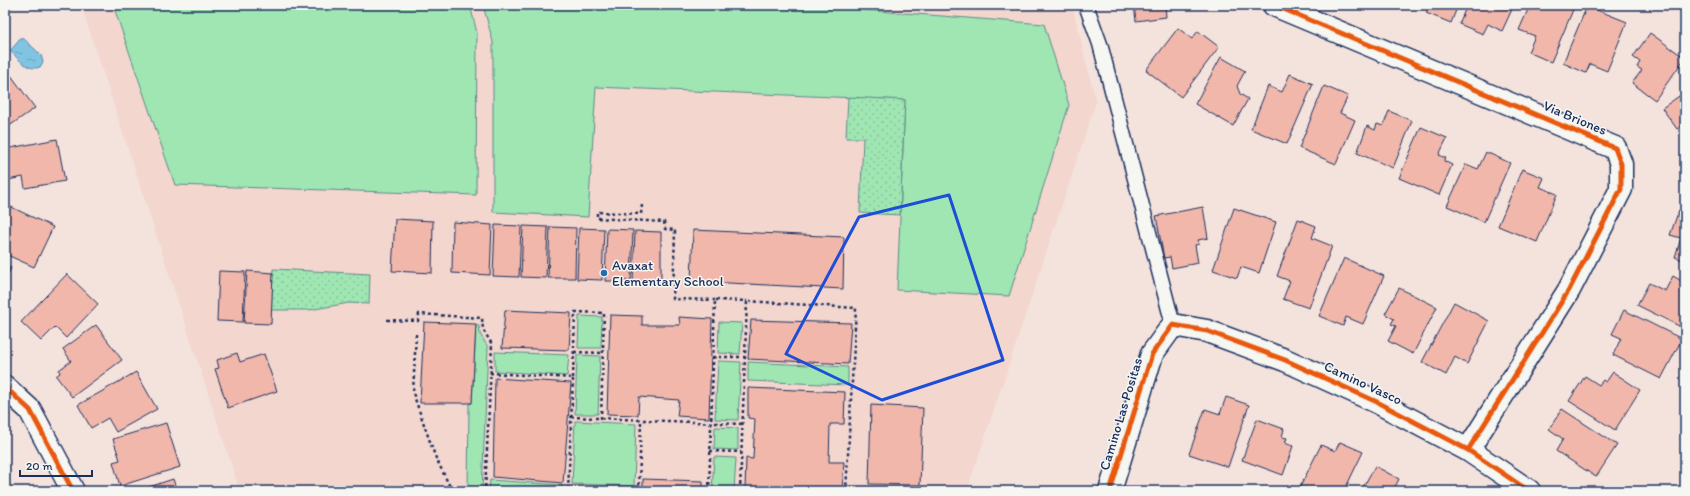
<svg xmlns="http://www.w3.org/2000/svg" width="1690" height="496" font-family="Itim,sans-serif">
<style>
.built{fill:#f3d6ce}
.grass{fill:#9fe6b3;stroke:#5d8a88}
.park{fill:url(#park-dots);stroke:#5d8a88}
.water{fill:url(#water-ripples);stroke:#5888ad}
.building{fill:#f1b7ab;stroke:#1b2f5e}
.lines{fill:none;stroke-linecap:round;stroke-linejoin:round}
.lane-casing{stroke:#1b2f5e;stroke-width:17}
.street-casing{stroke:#1b2f5e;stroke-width:25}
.path{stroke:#1b2f5e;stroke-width:2.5;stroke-dasharray:3 3;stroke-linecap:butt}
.lane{stroke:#f6f6f2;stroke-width:14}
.street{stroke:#f6f6f2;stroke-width:22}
.cycleway-casing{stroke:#f6f6f2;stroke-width:8}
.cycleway{stroke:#e8590c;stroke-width:5}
.marked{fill:none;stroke:#1d4ed8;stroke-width:3;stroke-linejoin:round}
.poi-dot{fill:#1f6fb2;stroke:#f6f6f2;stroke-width:1.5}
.labels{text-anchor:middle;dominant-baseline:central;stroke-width:3;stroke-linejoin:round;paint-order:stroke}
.street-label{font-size:14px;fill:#1b2f5e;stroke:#f6f6f2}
.poi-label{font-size:14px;fill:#1b2f5e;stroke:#f6f6f2;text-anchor:start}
</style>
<defs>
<pattern id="park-dots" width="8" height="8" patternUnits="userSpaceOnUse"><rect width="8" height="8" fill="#9fe6b3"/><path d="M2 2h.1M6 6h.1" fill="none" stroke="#88c69c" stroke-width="1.8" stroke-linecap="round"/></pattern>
<pattern id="water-ripples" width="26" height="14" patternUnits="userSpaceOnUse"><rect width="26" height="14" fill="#81c4e2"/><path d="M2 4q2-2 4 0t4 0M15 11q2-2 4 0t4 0" fill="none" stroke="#69a0ba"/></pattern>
</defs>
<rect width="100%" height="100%" fill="#f4e3dd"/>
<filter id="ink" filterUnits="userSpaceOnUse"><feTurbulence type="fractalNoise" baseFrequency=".025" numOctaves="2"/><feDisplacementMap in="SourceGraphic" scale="8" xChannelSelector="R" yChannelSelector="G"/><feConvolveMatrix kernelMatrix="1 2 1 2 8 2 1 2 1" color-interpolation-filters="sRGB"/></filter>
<g filter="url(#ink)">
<polygon class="built" points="81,5 1072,5 1096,102 967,491 240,491"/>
<g class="grass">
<polygon points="113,5 470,5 477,33 476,195 175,185"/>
<polygon points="483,5 801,5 1044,24 1069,105 1009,296 897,290 905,100 596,87 588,217 493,212 493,42"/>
<polygon points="579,316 602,317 601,348 578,348"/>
<polygon points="719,322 742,323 740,354 718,353"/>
<polygon points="476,324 479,326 480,334 488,347 482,491 468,491 469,404 472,403"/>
<polygon points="495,352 569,355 567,376 495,371"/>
<polygon points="577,355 600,356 598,414 575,414"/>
<polygon points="718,361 741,362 738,420 715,419"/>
<polygon points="748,362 848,367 848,385 748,381"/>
<polygon points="575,421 636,424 634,486 572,484"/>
<polygon points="715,427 738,428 738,450 714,449"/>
<polygon points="714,457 736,458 734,491 712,491"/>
<polygon points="490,480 562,485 561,491 489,491"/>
</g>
<g class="park">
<polygon points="848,97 905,100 900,215 860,213 863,138 846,138"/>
<polygon points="273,269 370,274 369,304 349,303 309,310 271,310"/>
</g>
<path class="water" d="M22 37 41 55 43 62 40 67C28 72 18 58 10 51Z"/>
<g class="building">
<polygon points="1134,5 1165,5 1166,17 1136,21"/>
<polygon points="1429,5 1458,5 1451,23 1426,13"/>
<polygon points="1467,5 1514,5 1502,31 1488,24 1483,34 1459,24"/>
<polygon points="1530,5 1575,5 1551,62 1528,52 1535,36 1519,30"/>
<polygon points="1587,6 1627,22 1607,71 1590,64 1586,73 1563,63"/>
<polygon points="1178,28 1192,39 1198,31 1219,47 1181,97 1146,70"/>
<polygon points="1650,33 1685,58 1655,100 1632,83 1642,70 1637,67 1640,62 1633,57"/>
<polygon points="1221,57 1245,71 1237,86 1240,94 1248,99 1233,126 1195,104"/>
<polygon points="10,74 35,108 5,129 5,78"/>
<polygon points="1290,74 1313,84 1287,144 1251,129 1268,86 1282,92"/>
<polygon points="1324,86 1348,96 1340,113 1355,120 1336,164 1299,148"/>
<polygon points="1685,92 1685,124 1677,129 1662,108"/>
<polygon points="1389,111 1412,121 1393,168 1357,153 1367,126 1375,130 1377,124 1383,126"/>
<polygon points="1421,127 1447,138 1439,155 1446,158 1444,161 1452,165 1439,195 1399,178"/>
<polygon points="57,139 65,181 25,188 23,177 8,180 7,177 5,177 5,149"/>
<polygon points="1486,152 1510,163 1484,222 1447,206 1466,164 1478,169"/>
<polygon points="1522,169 1544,178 1540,187 1557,194 1537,242 1498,226"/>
<polygon points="7,205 53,227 34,267 5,254 5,209"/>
<polygon points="1203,207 1208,238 1198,240 1199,244 1195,245 1198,263 1172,268 1170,257 1164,258 1156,216"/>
<polygon points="1234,208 1276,222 1259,273 1241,267 1237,278 1213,270"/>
<polygon points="1679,210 1685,212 1685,261 1675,257 1681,238 1670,235"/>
<polygon points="395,219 433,221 432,273 392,271"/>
<polygon points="1298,219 1316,226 1312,238 1332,246 1309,308 1283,299 1290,281 1277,276"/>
<polygon points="453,222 492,225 490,275 452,273"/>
<polygon points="495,225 521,226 519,277 493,276"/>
<polygon points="523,226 548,227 546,278 521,277"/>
<polygon points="550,227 576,228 575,278 548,278"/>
<polygon points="579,228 604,229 602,280 577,279"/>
<polygon points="607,229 633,230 631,281 605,281"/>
<polygon points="693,230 844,237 843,289 691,281"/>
<polygon points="635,231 661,232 661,281 633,282"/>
<polygon points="1344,258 1384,276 1363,324 1346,317 1343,326 1319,316"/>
<polygon points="5,265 11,268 5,280"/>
<polygon points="219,271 245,272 243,322 217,321"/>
<polygon points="247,271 273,273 271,324 244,323"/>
<polygon points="67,274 98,304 66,338 55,327 41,341 21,322"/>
<polygon points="1673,276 1685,283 1685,329 1637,305 1649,283 1665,291"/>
<polygon points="1399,288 1437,307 1413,354 1388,341 1396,326 1391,324 1394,319 1385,314"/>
<polygon points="1454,302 1489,321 1467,364 1455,357 1446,375 1422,362"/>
<polygon points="505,310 571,313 569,350 502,348"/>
<polygon points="1624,310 1682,339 1661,379 1613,355 1621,338 1612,334"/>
<polygon points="610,315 642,316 642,325 680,325 679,317 712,319 709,418 677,416 679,400 639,397 638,415 607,414"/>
<polygon points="751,320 851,323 848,364 748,359"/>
<polygon points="424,322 476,324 472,403 420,403"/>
<polygon points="96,325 122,360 72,397 56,376 60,373 59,370 71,361 63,349"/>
<polygon points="237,353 240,362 264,354 277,391 228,408 215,369 219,368 217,360"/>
<polygon points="136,372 157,409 116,432 108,418 91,428 78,405"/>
<polygon points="1613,372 1640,390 1615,430 1569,401 1585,376 1599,385 1603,380 1606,382"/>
<polygon points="495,378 571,383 563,483 493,477"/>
<polygon points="748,388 845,392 844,424 830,424 829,462 844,462 842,491 745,490 746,458 753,459 755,419 748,418"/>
<polygon points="1226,397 1249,405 1228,467 1189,454 1205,409 1220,414"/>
<polygon points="871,405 923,408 920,485 869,484"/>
<polygon points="1562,409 1617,445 1596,477 1556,451 1563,439 1549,429"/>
<polygon points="1257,419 1284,429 1282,437 1287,438 1285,443 1293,446 1283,475 1242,460"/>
<polygon points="166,423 180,467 120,486 113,462 120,460 113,439"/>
<polygon points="1340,442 1363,452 1344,491 1298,491 1321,445 1335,451"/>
<polygon points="1375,466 1399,479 1393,491 1361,491"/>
<polygon points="173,479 177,491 137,491"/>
<polygon points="643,479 703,481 703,491 643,491"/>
</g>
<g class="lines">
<g class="lane-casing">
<polyline id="lane" points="1086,5 1100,44 1173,325"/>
</g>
<g class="street-casing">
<g id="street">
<polyline points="1274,5 1615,148 1621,164 1621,189 1569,290 1468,450"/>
<polyline points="5,387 30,410 73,491"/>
<polyline points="1110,491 1152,354 1173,325 1207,331 1285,360 1377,402 1468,450 1529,491"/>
</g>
</g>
<g class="path">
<polyline points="642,205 641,214 597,212 597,218 664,222 665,229 675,230 673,299 715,300"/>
<polyline points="387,320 418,321 419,314 482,318 483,330 492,344 485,491"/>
<polyline points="416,334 413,393 435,456 452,491"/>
<polyline points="574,352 603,353"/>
<polyline points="713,357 745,357"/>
<polyline points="490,373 573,378 568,491"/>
<polyline points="573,378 575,312 604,313 601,419"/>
<polyline points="571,417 742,424"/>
<polyline points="710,451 741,452"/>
<polyline points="639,491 641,420"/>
<polyline points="709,491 715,300 747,301"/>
<polyline points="740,491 747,301 856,308 846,491"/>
</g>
<use href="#lane" class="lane"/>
<use href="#street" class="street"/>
<g class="cycleway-casing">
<g id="cycleway">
<polyline points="1274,5 1615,148 1621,164 1621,189 1569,290 1468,450"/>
<polyline points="5,387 30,410 73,491"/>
<polyline points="1110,491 1152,354 1173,325 1207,331 1285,360 1377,402 1468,450 1529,491"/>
</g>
</g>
<use href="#cycleway" class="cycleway"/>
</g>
</g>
<path class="marked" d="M949 195 1003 360 882 400 786 354 859 217Z"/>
<circle class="poi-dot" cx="604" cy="273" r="4"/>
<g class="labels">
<g class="street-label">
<text transform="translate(1575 118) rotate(23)">Via Briones</text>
<text transform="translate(1363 383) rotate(25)">Camino Vasco</text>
<text transform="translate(1121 414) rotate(-73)">Camino Las Positas</text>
</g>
<g class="poi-label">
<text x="612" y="265">Avaxat<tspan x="612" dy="16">Elementary School</tspan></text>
</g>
</g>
<rect width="1690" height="496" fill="none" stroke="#f6f6f2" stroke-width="20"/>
<rect x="10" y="10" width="1670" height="476" fill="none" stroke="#1b2f5e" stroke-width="1.5" filter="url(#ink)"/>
<path d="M20 470v6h72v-6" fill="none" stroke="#1b2f5e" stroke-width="2"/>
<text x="26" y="470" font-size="12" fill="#1b2f5e" stroke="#f6f6f2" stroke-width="3" paint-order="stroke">20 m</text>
</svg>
